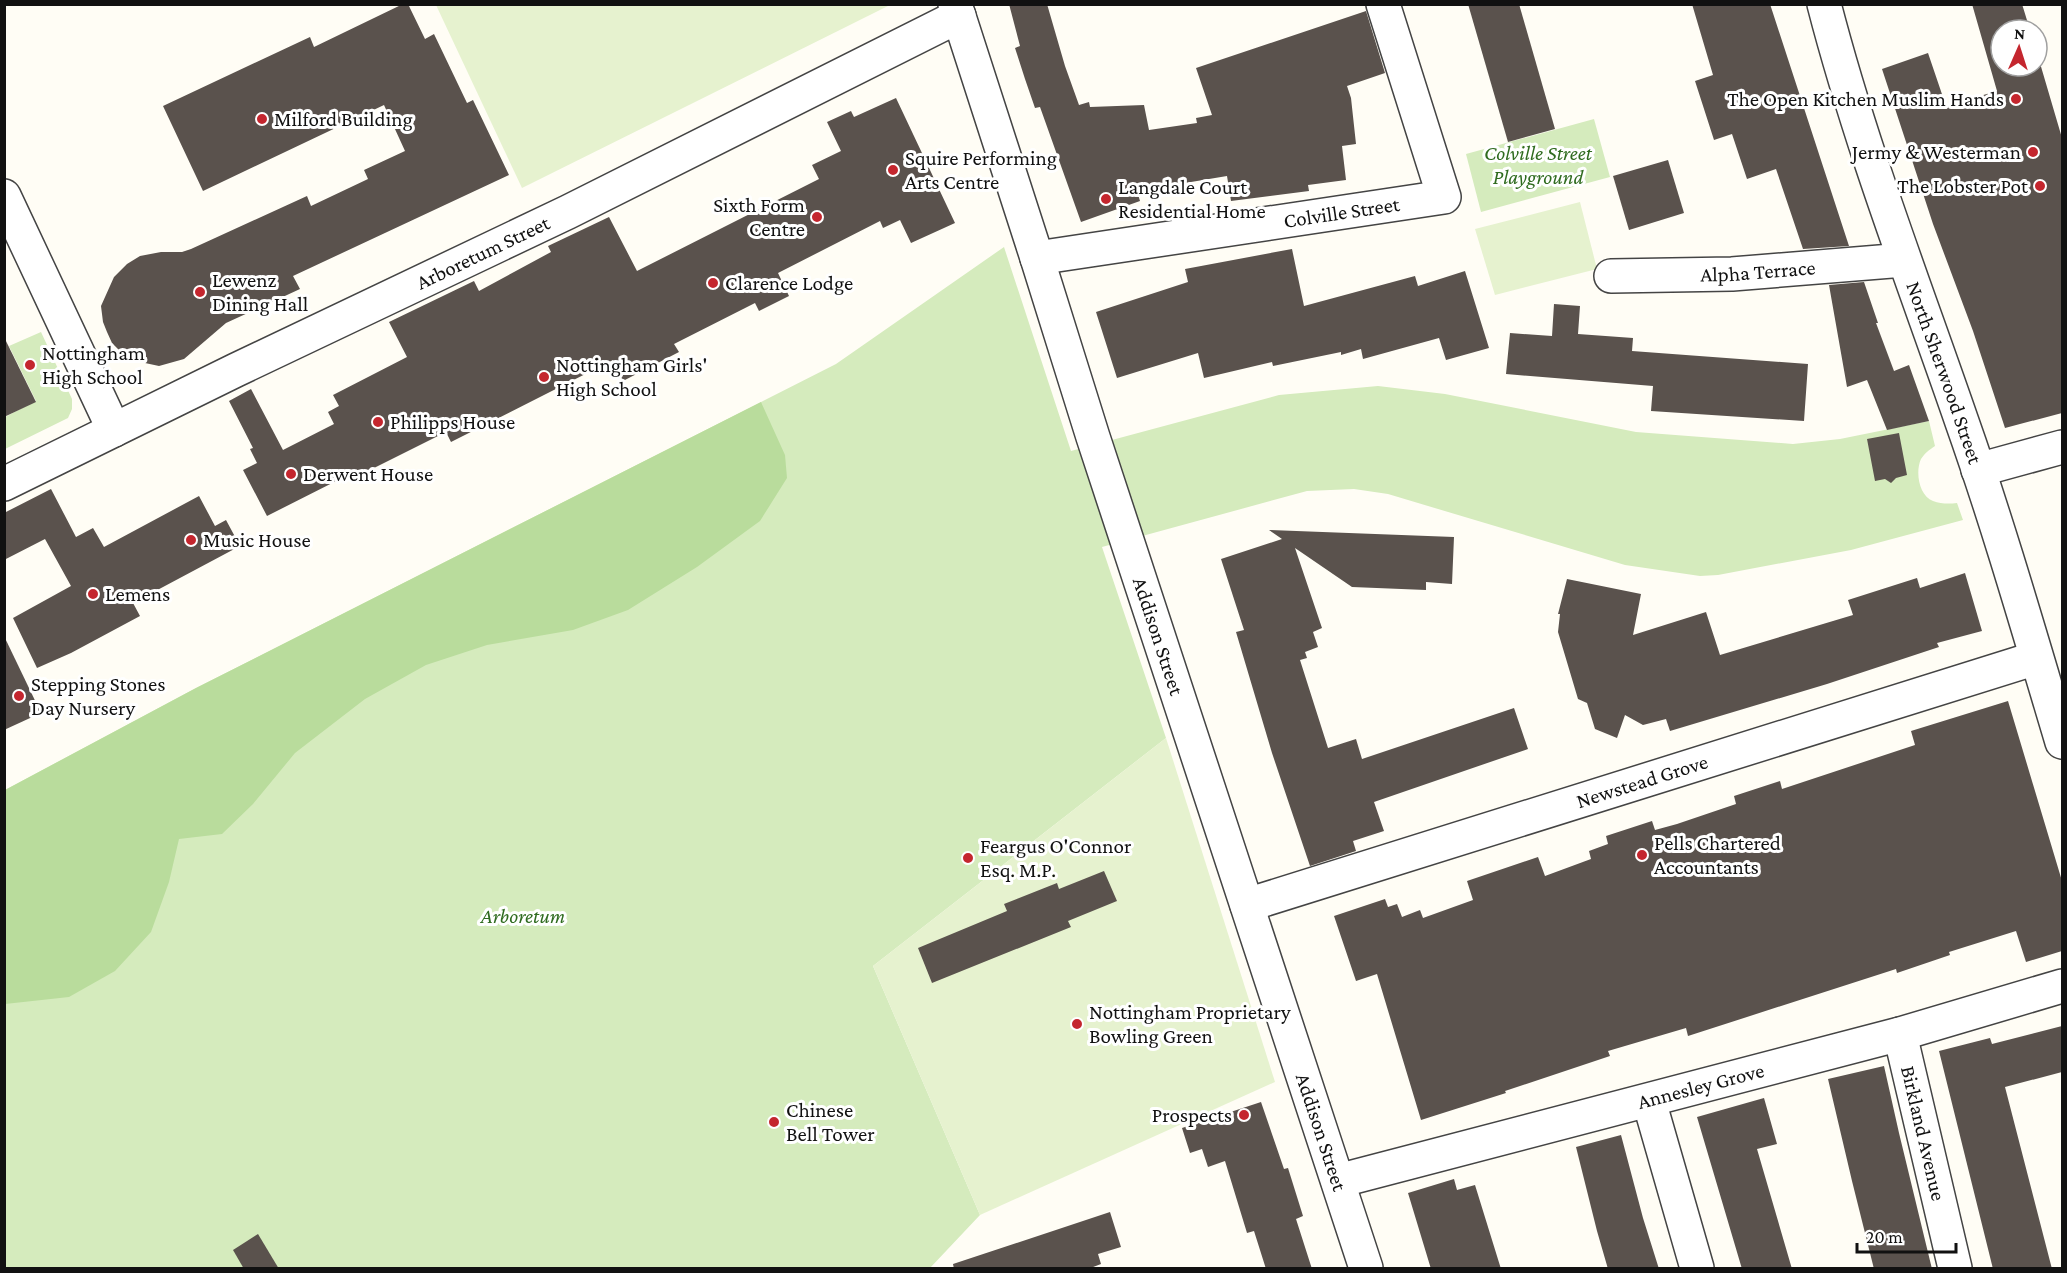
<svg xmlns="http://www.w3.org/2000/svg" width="2067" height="1273" font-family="'Crimson Pro',serif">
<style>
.green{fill:#d5ebbd}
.forest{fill:#b9dc9c}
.pitch{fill:#e6f2cf}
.building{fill:#5a524d}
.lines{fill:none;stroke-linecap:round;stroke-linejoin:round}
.minor-casing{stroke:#444;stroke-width:36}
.minor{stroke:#fff;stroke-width:33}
.poi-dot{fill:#c4262e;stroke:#fff;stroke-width:2}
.labels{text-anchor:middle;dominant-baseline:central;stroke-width:6;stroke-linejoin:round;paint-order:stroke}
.poi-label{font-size:21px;fill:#111;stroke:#fff;text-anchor:start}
.park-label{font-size:21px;font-style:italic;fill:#2f6b1f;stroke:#fff}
.street-label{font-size:21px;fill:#111;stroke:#fff}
</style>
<rect width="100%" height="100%" fill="#fffdf5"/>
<g class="green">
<polygon points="1594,119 1610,177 1481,212 1466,154"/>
<path d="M1004 247 1071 451 1279 395 1378 386 1445 394 1636 432 1793 444 1840 439 1929 421 1935 446C1929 450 1925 453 1921 459 1915 472 1919 496 1933 501 1941 504 1949 504 1957 503L1963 520 1851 550 1718 575 1700 576 1625 565 1388 494 1354 489 1307 491 1102 547 1166 738 873 966 980 1215 930 1268H5V790L196 688 836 364Z"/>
<polygon points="41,332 72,399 72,409 68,418 5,449 5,417 36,401 9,346"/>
</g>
<polygon class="forest" points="761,402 785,455 787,478 760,521 697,567 628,610 573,630 487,645 426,665 365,699 295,753 253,804 222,834 179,839 169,882 151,932 115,971 69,997 5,1004 5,790 196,688"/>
<g class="pitch">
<polygon points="436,5 890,5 522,188"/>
<polygon points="1580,202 1597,269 1495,295 1475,229"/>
<polygon points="1166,738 1275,1082 980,1215 873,966"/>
</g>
<g class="building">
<polygon points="403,4 408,4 425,39 434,34 467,103 473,100 509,175 293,276 300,289 226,323 184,359 159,366 145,363 119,350 112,343 107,332 103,322 101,306 114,277 127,264 140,256 161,252 182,252 191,249 307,196 311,206 368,179 364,170 405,151 384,105 203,191 163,106 310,37 314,47"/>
<polygon points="1009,4 1047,4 1065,66 1079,105 1089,102 1090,107 1144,105 1149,130 1197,123 1196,118 1212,115 1196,68 1366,11 1385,73 1347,86 1351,98 1356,144 1342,146 1346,180 1308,185 1309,191 1231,201 1227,176 1137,191 1140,201 1081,222 1040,107 1035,108 1025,79 1015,48 1020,46"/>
<polygon points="1468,4 1519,4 1555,129 1508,142"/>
<polygon points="1692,4 1770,4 1849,246 1803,249 1776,169 1747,179 1732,134 1714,140 1695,81 1713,75"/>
<polygon points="1972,4 2022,4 2030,30 2001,30 2001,66 2037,66 2037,53 2062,138 2062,413 2005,428 1973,331 1933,224 1882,69 1928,53 1946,106 1997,91"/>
<polygon points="896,98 955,223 911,243 900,220 883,228 880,221 778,273 789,296 759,311 755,303 674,344 679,352 623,381 613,360 451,442 446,432 360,475 358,470 267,516 243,470 257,463 250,449 253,448 229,401 251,389 283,450 334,424 328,412 339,406 333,395 407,357 389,322 474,281 479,291 551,252 548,246 609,217 637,271 819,179 812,165 841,151 827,122 851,111 854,117"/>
<polygon points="1668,160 1684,213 1629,230 1613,176"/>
<polygon points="1292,249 1304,306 1415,276 1418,286 1465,271 1489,348 1446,360 1439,338 1363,359 1361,349 1341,355 1341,352 1273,366 1272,362 1204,378 1198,353 1117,378 1096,312 1188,282 1185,269"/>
<polygon points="1864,282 1878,323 1876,323 1894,371 1909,365 1929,421 1887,430 1867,380 1847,387 1829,285"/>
<polygon points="1554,304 1580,306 1578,334 1633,338 1632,351 1808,364 1804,421 1651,411 1653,386 1506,374 1510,333 1552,336"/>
<polygon points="4,337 36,402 4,417"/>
<polygon points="1899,433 1907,475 1896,478 1891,483 1885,479 1875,481 1867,439"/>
<polygon points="51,489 76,537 93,528 104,547 199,496 215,526 226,520 240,546 133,603 140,616 71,653 37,668 13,618 71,586 45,539 4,560 4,513"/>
<polygon points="1269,530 1454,537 1452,584 1426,582 1426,590 1352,587 1295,548 1322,628 1313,632 1318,647 1305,652 1307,658 1300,660 1328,748 1356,739 1362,759 1514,708 1528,749 1374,802 1384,831 1353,841 1356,851 1310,866 1272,753 1236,632 1244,630 1221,559 1282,539"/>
<polygon points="1965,573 1982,631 1937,643 1939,647 1827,684 1670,731 1666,719 1643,725 1625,715 1617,738 1595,729 1587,703 1578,699 1558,632 1560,614 1558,614 1567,579 1641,594 1633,635 1706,612 1720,655 1853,615 1848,600 1917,578 1920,588"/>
<polygon points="4,636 41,713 4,730"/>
<polygon points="2008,701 2062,881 2062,951 2026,962 2016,931 1949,952 1950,955 1897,973 1896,969 1688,1036 1686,1028 1608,1051 1610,1056 1505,1091 1506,1093 1421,1120 1377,974 1356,981 1334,916 1385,899 1388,907 1397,904 1402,917 1420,910 1423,918 1473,900 1467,881 1538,857 1545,876 1591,859 1589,851 1608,844 1606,836 1652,821 1655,830 1677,824 1736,804 1734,796 1780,781 1782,789 1915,745 1911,731"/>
<polygon points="1104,871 1117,901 1068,921 1071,927 932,983 918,948 1007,911 1004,904 1057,883 1059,889"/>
<polygon points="2062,1026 2062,1072 2005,1087 2052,1269 1993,1269 1939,1051 1990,1038 1992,1044"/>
<polygon points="1884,1066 1899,1133 1932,1269 1874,1269 1852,1181 1828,1079"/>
<polygon points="1764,1098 1777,1144 1757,1149 1792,1269 1742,1269 1697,1117"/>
<polygon points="1261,1102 1284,1169 1288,1168 1303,1216 1296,1219 1312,1269 1266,1269 1254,1231 1247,1233 1225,1161 1208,1167 1202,1149 1190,1153 1182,1128"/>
<polygon points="1621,1135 1643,1218 1659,1269 1608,1269 1597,1231 1576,1147"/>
<polygon points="1454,1179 1457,1190 1475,1185 1501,1269 1431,1269 1408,1193"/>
<polygon points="1110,1212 1121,1247 1098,1254 1101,1264 1088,1269 954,1269 953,1264"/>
<polygon points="258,1234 279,1269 244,1269 233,1250"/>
</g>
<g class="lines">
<g class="minor-casing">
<g id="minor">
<path id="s1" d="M955 4 1037 258 1093 437 1366 1268"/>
<path id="s2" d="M1824 4C1861 147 1914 283 1962 422 1999 527 2030 635 2062 742"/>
<polyline points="4,196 114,430"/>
<path id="s3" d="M1037 258 1444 197 1383 4"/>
<path id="s4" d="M1611 276 1732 274 1904 260"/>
<polyline points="1978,470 2062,447"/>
<path id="s5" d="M4 484 236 370 568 212 959 16"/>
<path id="s6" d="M1247 905 2036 658"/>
<path id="s7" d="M1900 1034 1955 1268"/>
<polyline points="1649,1101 1697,1268"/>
<path id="s8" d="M1338 1181 1900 1034 2062 986"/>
</g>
</g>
<use href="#minor" class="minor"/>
</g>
<g class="poi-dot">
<circle cx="2016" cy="99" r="6"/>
<circle cx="262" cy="119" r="6"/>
<circle cx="2033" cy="152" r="6"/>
<circle cx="893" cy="170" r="6"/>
<circle cx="2040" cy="186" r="6"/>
<circle cx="1106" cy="199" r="6"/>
<circle cx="817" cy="217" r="6"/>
<circle cx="713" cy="283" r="6"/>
<circle cx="200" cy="292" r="6"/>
<circle cx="30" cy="365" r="6"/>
<circle cx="544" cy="377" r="6"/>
<circle cx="378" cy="422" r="6"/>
<circle cx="291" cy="474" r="6"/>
<circle cx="191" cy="540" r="6"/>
<circle cx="93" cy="594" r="6"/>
<circle cx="19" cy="696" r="6"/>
<circle cx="1642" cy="855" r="6"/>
<circle cx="968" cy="858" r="6"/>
<circle cx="1077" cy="1024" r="6"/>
<circle cx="1244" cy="1115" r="6"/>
<circle cx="774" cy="1122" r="6"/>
</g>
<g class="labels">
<g class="poi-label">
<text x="2004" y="99" text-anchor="end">The Open Kitchen Muslim Hands</text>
<text x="274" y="119">Milford Building</text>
<text x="2021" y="152" text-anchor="end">Jermy &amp; Westerman</text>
<text x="905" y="158">Squire Performing<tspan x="905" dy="24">Arts Centre</tspan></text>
<text x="2028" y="186" text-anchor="end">The Lobster Pot</text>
<text x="1118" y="187">Langdale Court<tspan x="1118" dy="24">Residential Home</tspan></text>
<text x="805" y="205" text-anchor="end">Sixth Form<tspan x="805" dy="24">Centre</tspan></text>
<text x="212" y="280">Lewenz<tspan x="212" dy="24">Dining Hall</tspan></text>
<text x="725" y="283">Clarence Lodge</text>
<text x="42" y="353">Nottingham<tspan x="42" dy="24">High School</tspan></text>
<text x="556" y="365">Nottingham Girls'<tspan x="556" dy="24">High School</tspan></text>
<text x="390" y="422">Philipps House</text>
<text x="303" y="474">Derwent House</text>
<text x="203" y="540">Music House</text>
<text x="105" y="594">Lemens</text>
<text x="31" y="684">Stepping Stones<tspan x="31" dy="24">Day Nursery</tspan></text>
<text x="1654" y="843">Pells Chartered<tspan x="1654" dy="24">Accountants</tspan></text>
<text x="980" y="846">Feargus O'Connor<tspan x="980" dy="24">Esq. M.P.</tspan></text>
<text x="1089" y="1012">Nottingham Proprietary<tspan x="1089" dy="24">Bowling Green</tspan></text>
<text x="786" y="1110">Chinese<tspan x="786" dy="24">Bell Tower</tspan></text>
<text x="1232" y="1115" text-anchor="end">Prospects</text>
</g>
<g class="park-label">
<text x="1538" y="153">Colville Street<tspan x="1538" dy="24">Playground</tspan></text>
<text x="523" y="916">Arboretum</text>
</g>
<g class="street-label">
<text stroke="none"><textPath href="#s3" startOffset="308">Colville Street</textPath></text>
<text stroke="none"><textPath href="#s5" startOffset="532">Arboretum Street</textPath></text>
<text stroke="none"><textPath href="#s4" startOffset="147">Alpha Terrace</textPath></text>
<text stroke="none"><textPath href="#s2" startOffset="388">North Sherwood Street</textPath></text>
<text stroke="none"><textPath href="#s1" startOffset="664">Addison Street</textPath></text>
<text stroke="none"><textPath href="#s6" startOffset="414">Newstead Grove</textPath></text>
<text stroke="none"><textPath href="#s8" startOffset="375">Annesley Grove</textPath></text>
<text stroke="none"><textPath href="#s1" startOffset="1186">Addison Street</textPath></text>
<text stroke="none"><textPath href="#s7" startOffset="102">Birkland Avenue</textPath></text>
</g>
</g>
<rect width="2067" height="1273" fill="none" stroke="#111111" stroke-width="12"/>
<g transform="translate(2019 48) rotate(3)"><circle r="28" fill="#ffffff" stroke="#a0a0a0" stroke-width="1.5"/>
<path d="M0-4.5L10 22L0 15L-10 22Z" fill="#c4262e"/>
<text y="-9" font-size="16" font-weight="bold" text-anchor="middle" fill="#111111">N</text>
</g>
<path d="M1857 1243v9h99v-9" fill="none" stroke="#111111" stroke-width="3"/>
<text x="1866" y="1243" font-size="18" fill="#111111" stroke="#ffffff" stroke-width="4.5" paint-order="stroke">20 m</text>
</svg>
